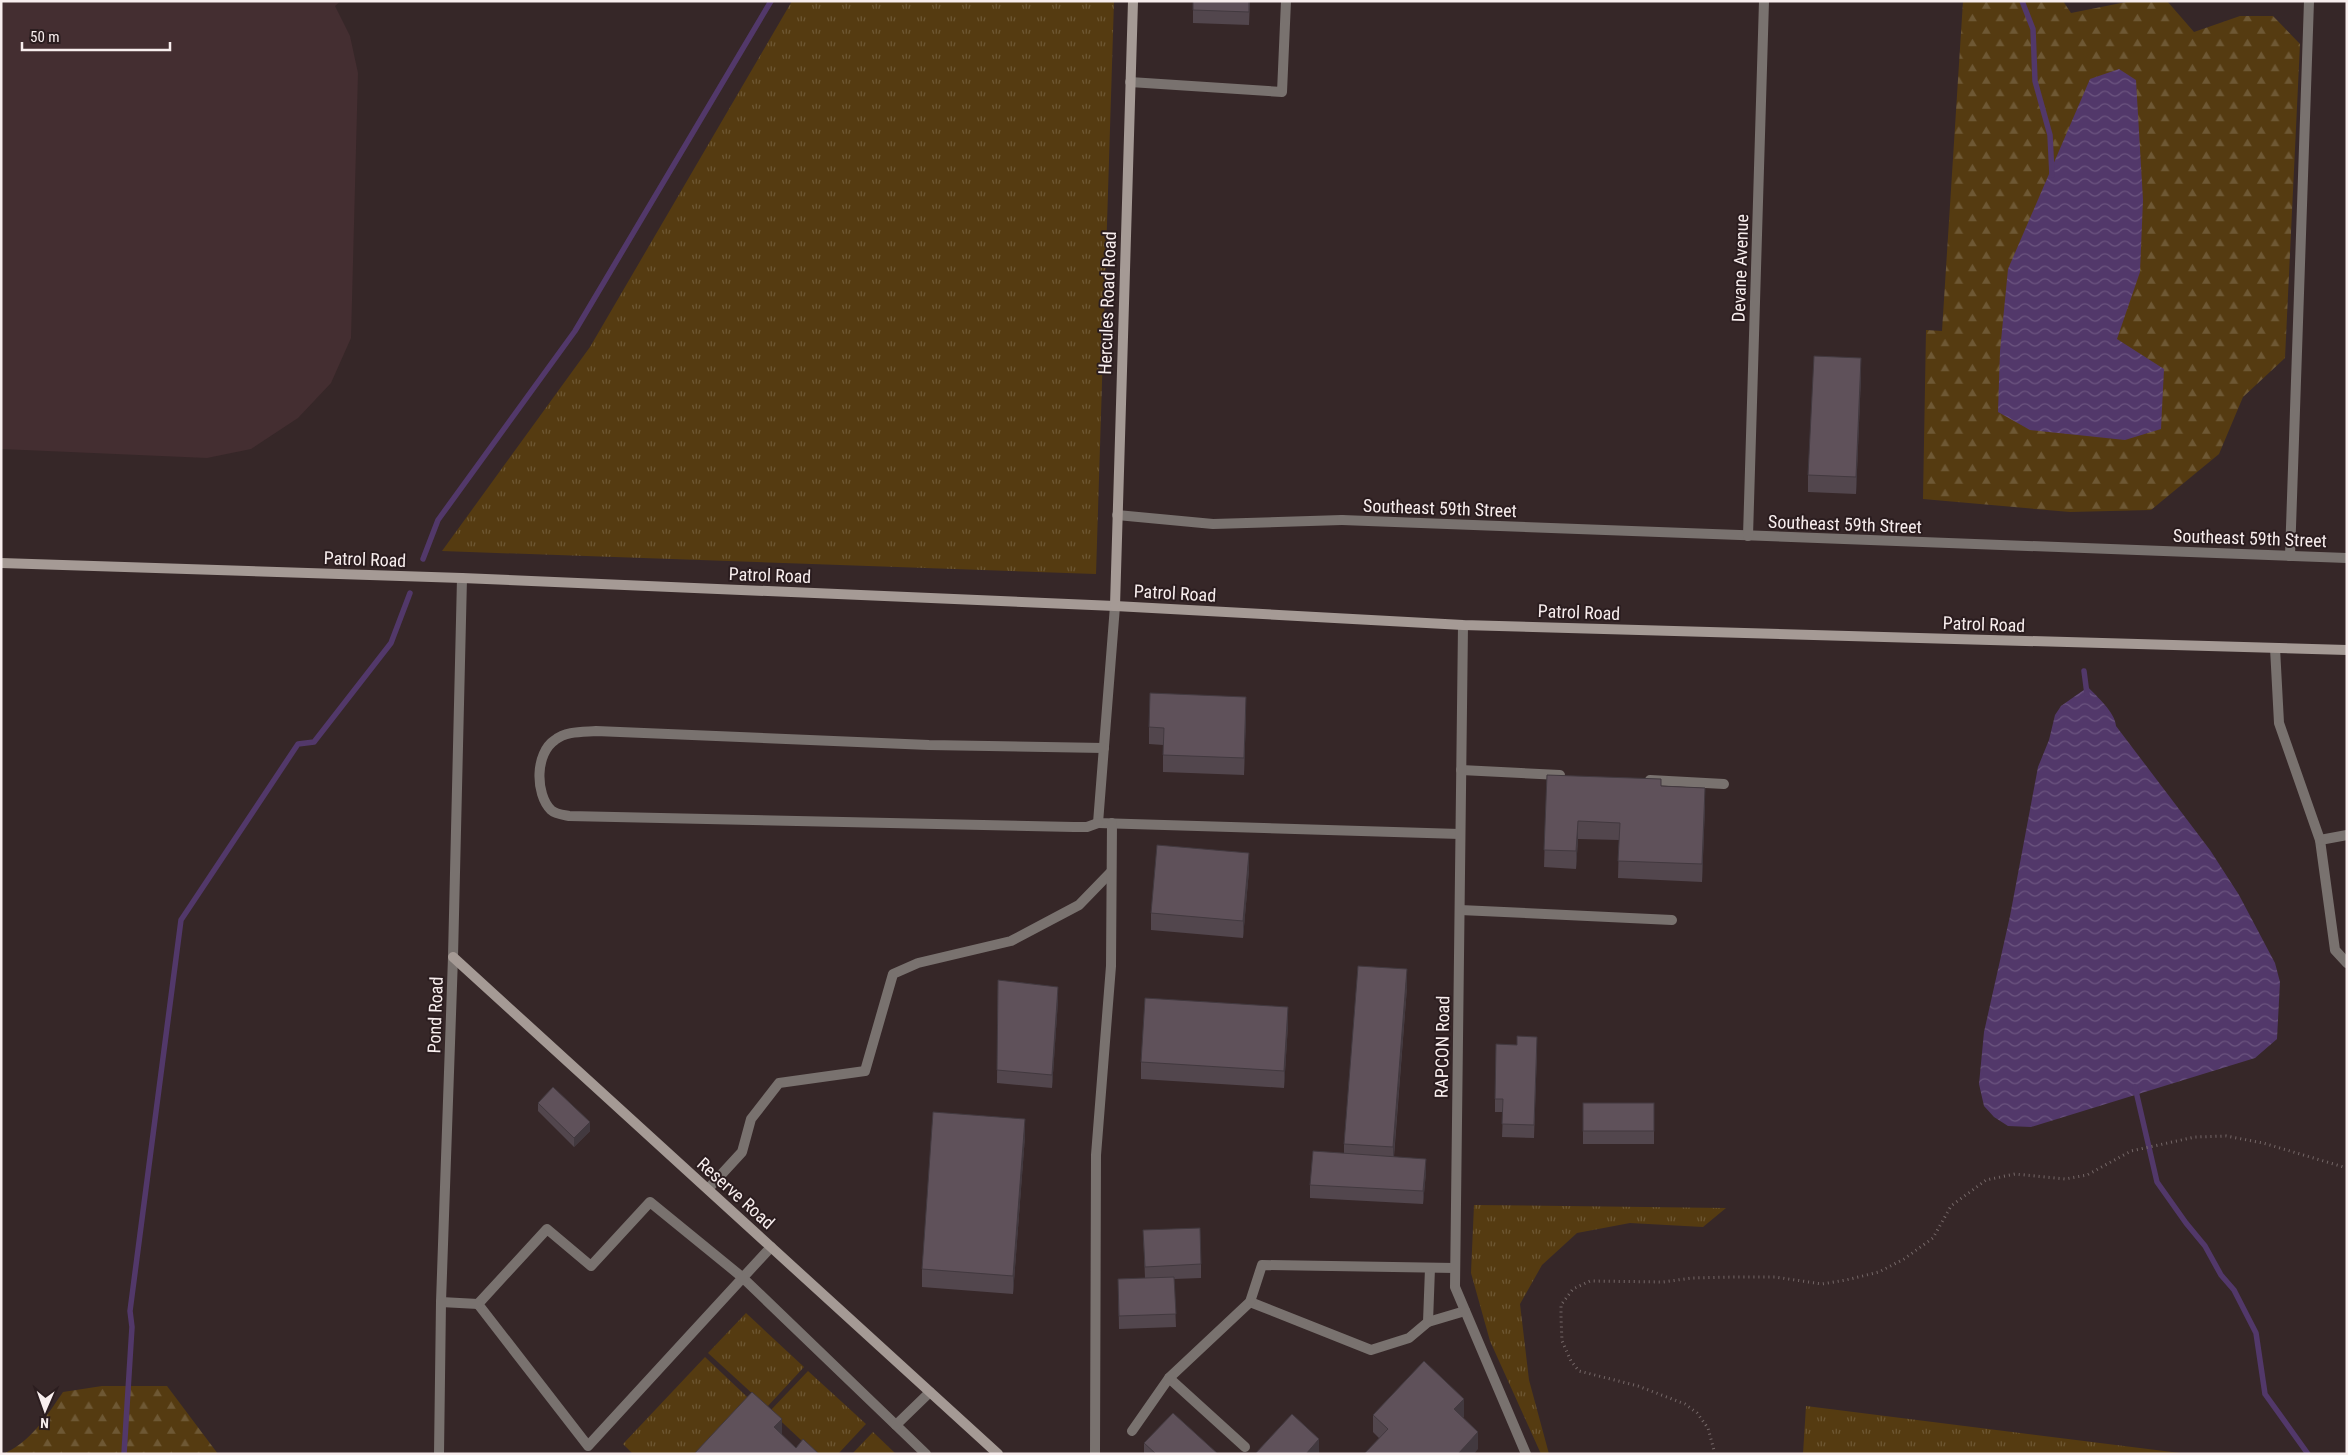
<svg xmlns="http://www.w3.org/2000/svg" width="2348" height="1455" font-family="'Roboto Condensed',sans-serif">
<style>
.built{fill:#442e31}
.grass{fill:url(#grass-tufts)}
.forest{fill:url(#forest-firs)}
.water{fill:url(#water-waves)}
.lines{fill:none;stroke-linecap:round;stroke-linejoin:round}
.stream{stroke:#52386a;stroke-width:5.5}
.path{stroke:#756868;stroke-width:3;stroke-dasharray:1 4;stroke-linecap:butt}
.lane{stroke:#79726f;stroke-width:10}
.street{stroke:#79726f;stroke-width:10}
.secondary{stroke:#a59a95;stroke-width:10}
.wall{fill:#52464d}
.shaded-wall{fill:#42393f}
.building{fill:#5f515a;stroke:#42393f}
.labels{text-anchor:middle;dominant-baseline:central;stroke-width:4;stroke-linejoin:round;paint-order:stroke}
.street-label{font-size:18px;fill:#f8eeee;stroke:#2b1d1f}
</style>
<defs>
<pattern id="grass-tufts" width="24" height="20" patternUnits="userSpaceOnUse" patternTransform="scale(1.25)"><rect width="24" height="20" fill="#553b11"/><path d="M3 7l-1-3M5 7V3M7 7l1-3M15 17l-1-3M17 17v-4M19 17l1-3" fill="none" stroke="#6e5834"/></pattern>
<pattern id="forest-firs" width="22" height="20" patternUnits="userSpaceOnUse" patternTransform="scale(1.25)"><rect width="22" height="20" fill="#553b11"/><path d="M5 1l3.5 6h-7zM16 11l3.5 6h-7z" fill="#6e5834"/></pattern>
<pattern id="water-waves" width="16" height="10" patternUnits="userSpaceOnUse" patternTransform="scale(1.25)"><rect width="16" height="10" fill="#52386a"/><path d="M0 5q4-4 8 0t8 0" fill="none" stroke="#6c5580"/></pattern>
</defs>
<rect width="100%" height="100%" fill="#362728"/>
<polygon class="built" points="1,1 341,1 335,6 350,36 358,73 351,338 331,383 298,418 251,449 207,458 1,449"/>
<g class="grass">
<polygon points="792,1 1114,1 1096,574 442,551 590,347"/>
<polygon points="1474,1205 1726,1208 1703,1227 1630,1223 1577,1233 1542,1265 1520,1304 1529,1380 1549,1454 1541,1454 1490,1341 1471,1273"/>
<polygon points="746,1313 804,1367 767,1407 708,1353"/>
<polygon points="705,1357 763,1412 711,1454 633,1454 623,1444"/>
<polygon points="808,1371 866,1424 838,1454 816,1454 770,1411"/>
<polygon points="1806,1406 2188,1454 1803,1454"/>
<polygon points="873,1432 896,1454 852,1454"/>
</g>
<g class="forest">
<polygon points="1963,1 2063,1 2071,13 2131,1 2167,1 2194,32 2240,16 2273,16 2300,44 2285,358 2243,397 2219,454 2151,510 2070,512 1923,499 1926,330 1942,331"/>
<path d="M102 1386H167L218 1454H2C30 1444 47 1415 63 1392Z"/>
</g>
<g class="water">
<polygon points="2119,69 2136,80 2143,200 2140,272 2117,339 2164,369 2161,429 2125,440 2030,430 1998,412 2000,351 2008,269 2090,79"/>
<path d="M2088 687C2097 697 2115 712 2116 726L2210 850 2239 895 2275 963 2280 982 2277 1039 2255 1058 2031 1127 2008 1126 1994 1117 1984 1106 1979 1084 1984 1032 2010 916 2038 767 2049 740 2055 715 2061 706Z"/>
</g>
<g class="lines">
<g class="stream">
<polyline points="2022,1 2033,29 2035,81 2050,135 2052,175"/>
<polyline points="423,559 438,520 575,331 771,1"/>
<polyline points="2084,671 2087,694"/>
<polyline points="2135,1087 2157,1182 2186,1223 2205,1246 2221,1275 2234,1290 2256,1333 2265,1394 2308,1454"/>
<polyline points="124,1454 132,1327 130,1311 181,920 298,744 314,742 391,643 410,593"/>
</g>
<polyline class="path" points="1715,1454 1708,1428 1697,1413 1685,1404 1638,1386 1579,1371 1571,1361 1562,1341 1561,1318 1561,1305 1573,1289 1590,1281 1663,1282 1692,1278 1734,1277 1775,1277 1822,1284 1846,1280 1879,1272 1904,1259 1933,1238 1951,1206 1986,1180 2015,1174 2065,1179 2087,1175 2131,1151 2195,1137 2226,1136 2263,1143 2347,1168"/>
<g class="lane">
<polyline points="1130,82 1282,92 1286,1"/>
<polyline points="1117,515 1213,524 1342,520"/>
<polyline points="2290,556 2309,1"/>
<polyline points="1115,606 1098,823 1460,834"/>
<polyline points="2275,648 2279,723 2320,840 2335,950 2347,963"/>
<polyline points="1461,770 1560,775"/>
<polyline points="1650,780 1724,784"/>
<path d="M1098 823 1087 827H1074L569 816C564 815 555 814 551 810 535 794 535 753 555 740 566 731 582 732 596 731L929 745 1104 748"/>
<polyline points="2320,840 2347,835"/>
<polyline points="1460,910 1672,920"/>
<polyline points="708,1189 742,1152 751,1119 779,1083 865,1071 893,974 918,963 1011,941 1079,905 1111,872"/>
<polyline points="771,1247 588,1446 478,1304 547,1229 591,1266 650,1202 742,1277 926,1454"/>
<polyline points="441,1302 478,1304"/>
<polyline points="1250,1302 1371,1350 1409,1338 1428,1322 1430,1268"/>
<polyline points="1428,1322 1465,1311"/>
<polyline points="1169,1378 1245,1447"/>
<polyline points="896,1425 930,1392"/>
<polyline points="1132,1431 1169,1378 1250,1302 1262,1265 1455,1268"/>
<polyline points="1095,1454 1096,1155 1111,966 1112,823"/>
</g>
<g class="street">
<polyline points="1342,520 2347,558"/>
<polyline points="1748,536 1764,1"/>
<polyline points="1463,625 1455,1287 1526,1454"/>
<polyline points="439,1454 441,1302 453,957 462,578"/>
</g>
<g class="secondary">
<polyline points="1,563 462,578 1115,606 1463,625 2347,650"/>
<polyline points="1115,606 1133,1"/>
<polyline points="453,957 998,1454"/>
</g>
</g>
<g class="wall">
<polygon points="1193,1 1250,1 1249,25 1193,23"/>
<polygon points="1861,376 1856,494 1808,492 1808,475"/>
<polygon points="1246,714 1244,775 1163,772 1163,745 1149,744 1149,727"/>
<polygon points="1547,775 1661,786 1705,805 1702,882 1618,878 1619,840 1578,839 1576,869 1544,867"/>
<polygon points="1249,870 1243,938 1151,930 1151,913"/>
<polygon points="998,980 1058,1000 1052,1088 997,1083"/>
<polygon points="1407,987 1394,1157 1426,1172 1423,1204 1310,1198 1310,1185 1344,1153 1344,1144"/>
<polygon points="1288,1024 1284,1088 1141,1079 1141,1062"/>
<polygon points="1537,1050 1534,1138 1502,1137 1503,1112 1495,1112 1495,1099"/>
<polygon points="538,1103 590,1131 574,1147 538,1111"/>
<rect x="1583" y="1103" width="71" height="41"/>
<polygon points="1025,1136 1013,1294 922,1287 922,1269"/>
<polygon points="1143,1230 1201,1264 1201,1278 1174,1279 1176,1327 1119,1329 1118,1279 1145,1278"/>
<polygon points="1373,1415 1464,1416 1463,1418 1478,1449 1379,1438 1373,1432"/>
<polygon points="1144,1443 1218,1454 1144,1454"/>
</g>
<g class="shaded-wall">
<polygon points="1861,358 1861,376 1856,494 1856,477"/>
<polygon points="1246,697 1246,714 1244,775 1244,758"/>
<polygon points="1705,788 1705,805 1702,882 1702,864"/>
<polygon points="1578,821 1578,839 1576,869 1576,851"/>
<polygon points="1249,853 1249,870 1243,938 1243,921"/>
<polygon points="1407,969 1407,987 1393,1165 1393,1147"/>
<polygon points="1058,987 1058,1000 1052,1088 1052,1075"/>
<polygon points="1288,1007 1288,1024 1284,1088 1284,1071"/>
<polygon points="1025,1119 1025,1136 1013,1294 1013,1276"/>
<polygon points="590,1122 590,1131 574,1147 574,1138"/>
<polygon points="1426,1159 1426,1172 1423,1204 1423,1191"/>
<polygon points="1464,1399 1464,1416 1454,1427 1454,1409"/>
<polygon points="782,1419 782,1436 774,1427"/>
<polygon points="1478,1432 1478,1449 1474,1454 1458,1454"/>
<polygon points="1319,1439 1319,1454 1306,1454"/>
</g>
<g class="building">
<polygon points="1193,1 1249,1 1249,12 1193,10"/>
<polygon points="1814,356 1861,358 1856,477 1808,475"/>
<polygon points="1150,693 1246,697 1244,758 1163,755 1164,728 1149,727"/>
<polygon points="1547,775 1661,779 1661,786 1705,788 1702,864 1618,861 1620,823 1578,821 1576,851 1544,850"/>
<polygon points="1157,845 1249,853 1243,921 1151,913"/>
<polygon points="1358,966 1407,969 1393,1147 1344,1144"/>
<polygon points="998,980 1058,987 1052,1075 997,1070"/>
<polygon points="1145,998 1288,1007 1284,1071 1141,1062"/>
<polygon points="1517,1036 1537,1037 1534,1125 1502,1124 1503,1099 1495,1099 1496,1044 1517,1045"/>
<polygon points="553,1087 590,1122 574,1138 538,1103"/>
<rect x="1583" y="1103" width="71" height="28"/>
<polygon points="933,1112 1025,1119 1013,1276 922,1269"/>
<polygon points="1313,1151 1426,1159 1423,1191 1310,1185"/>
<polygon points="1200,1228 1201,1264 1145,1267 1143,1230"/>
<polygon points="1174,1277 1176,1314 1119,1316 1118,1279"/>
<polygon points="1424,1361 1464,1399 1454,1409 1478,1432 1458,1454 1364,1454 1388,1429 1373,1415"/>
<polygon points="752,1392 782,1419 774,1427 796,1448 803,1439 819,1454 694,1454"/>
<polygon points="1173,1413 1218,1454 1156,1454 1144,1443"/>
<polygon points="1292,1414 1319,1439 1306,1454 1255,1454"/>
</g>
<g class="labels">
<g class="street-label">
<text transform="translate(1740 268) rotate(-88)">Devane Avenue</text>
<text transform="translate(1107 303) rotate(-88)">Hercules Road Road</text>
<text transform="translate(1440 508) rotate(2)">Southeast 59th Street</text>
<text transform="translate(1845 524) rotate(2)">Southeast 59th Street</text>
<text transform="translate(2250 538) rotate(2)">Southeast 59th Street</text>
<text transform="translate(365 559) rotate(2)">Patrol Road</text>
<text transform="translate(770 575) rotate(2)">Patrol Road</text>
<text transform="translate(1175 593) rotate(3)">Patrol Road</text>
<text transform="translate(1579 612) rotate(2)">Patrol Road</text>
<text transform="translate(1984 624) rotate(2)">Patrol Road</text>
<text transform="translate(435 1015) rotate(-88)">Pond Road</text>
<text transform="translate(1442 1047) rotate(-89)">RAPCON Road</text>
<text transform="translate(736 1193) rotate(42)">Reserve Road</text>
</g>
</g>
<rect width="2348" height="1455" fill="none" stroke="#f8eeee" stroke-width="5"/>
<g transform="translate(45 1410) rotate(182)" stroke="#2b1d1f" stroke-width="4" paint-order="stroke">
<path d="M0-4L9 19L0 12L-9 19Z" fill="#f8eeee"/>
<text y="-8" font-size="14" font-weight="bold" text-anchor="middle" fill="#f8eeee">N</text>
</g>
<path d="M22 42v8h148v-8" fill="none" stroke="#f8eeee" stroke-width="2.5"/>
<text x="30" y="42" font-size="15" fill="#f8eeee" stroke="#2b1d1f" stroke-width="4" paint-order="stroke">50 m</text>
</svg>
